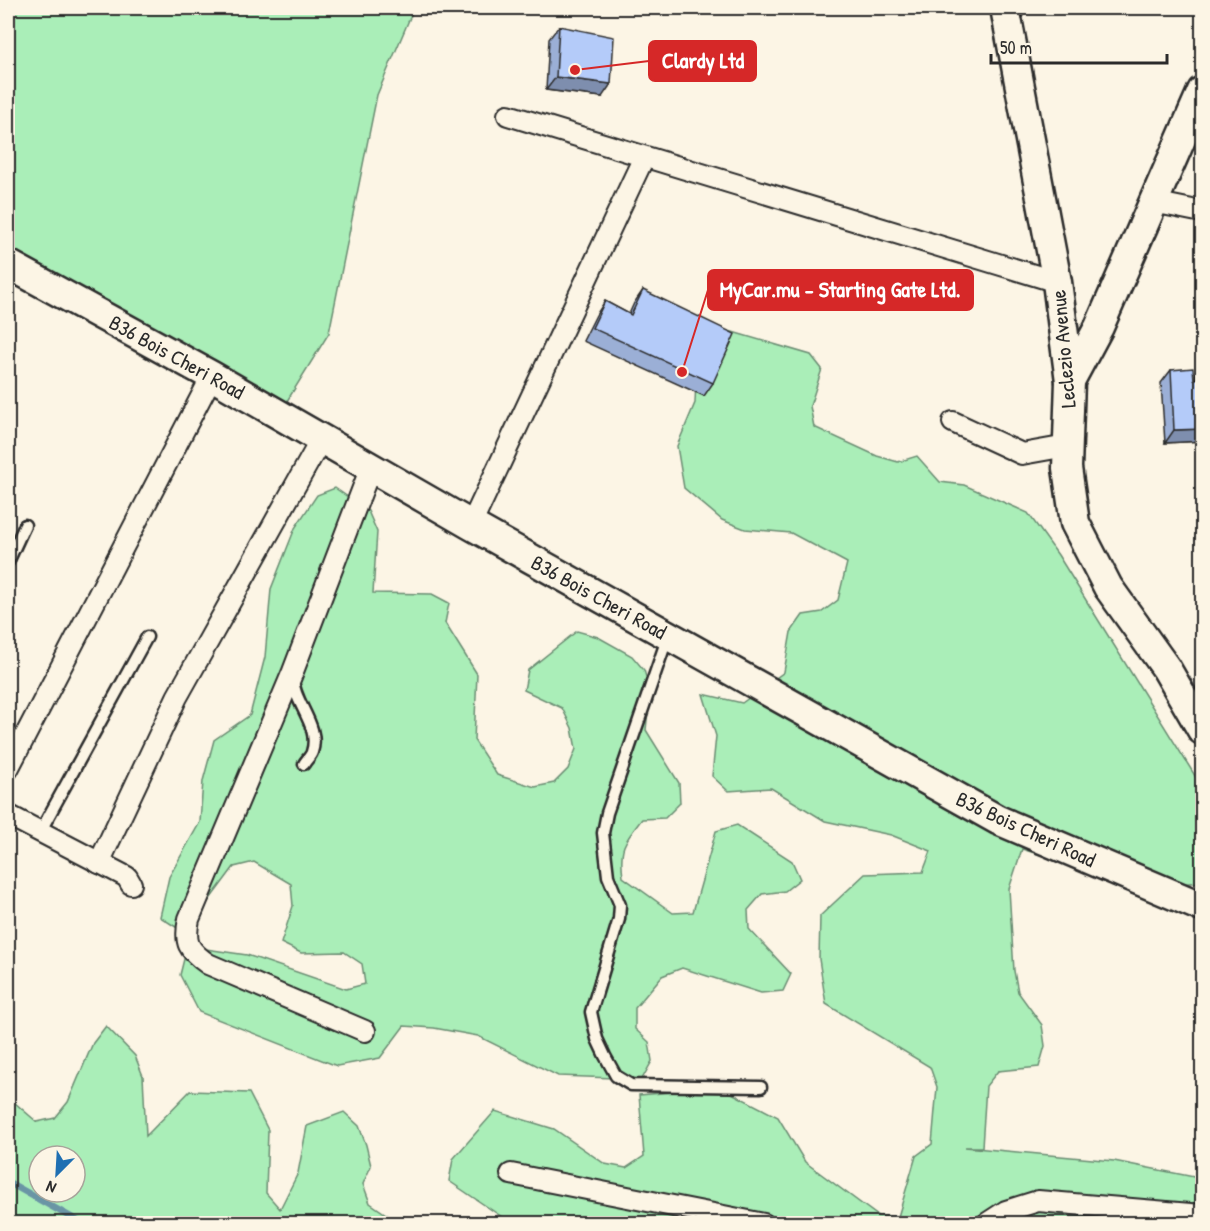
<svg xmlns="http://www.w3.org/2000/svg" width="1210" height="1231" font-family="'Patrick Hand',sans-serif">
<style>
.green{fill:#aaeeb8;stroke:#6a8c72;stroke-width:1.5;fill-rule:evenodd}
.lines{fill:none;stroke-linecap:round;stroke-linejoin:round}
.stream{stroke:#6b95a5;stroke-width:7}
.service-casing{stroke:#2b2b2b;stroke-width:15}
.minor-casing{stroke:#2b2b2b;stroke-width:24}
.secondary-casing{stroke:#2b2b2b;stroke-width:33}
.service{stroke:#fcf5e5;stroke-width:10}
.minor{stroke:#fcf5e5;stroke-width:20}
.secondary{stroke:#fcf5e5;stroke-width:28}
.wall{fill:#9bafd6;stroke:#2b2b2b;stroke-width:1.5}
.shaded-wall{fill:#7e8eae;stroke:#2b2b2b;stroke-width:1.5}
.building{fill:#b4cbf9;stroke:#2b2b2b;stroke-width:1.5}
.labels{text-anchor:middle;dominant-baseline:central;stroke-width:4.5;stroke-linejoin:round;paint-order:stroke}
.street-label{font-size:21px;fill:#2b2b2b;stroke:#fcf5e5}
.leader{fill:none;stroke:#d62828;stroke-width:2}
.callout-dot{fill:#d62828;stroke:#fcf5e5;stroke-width:2}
.callout{fill:#d62828;stroke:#d62828;stroke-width:2}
.callout-label{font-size:22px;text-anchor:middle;font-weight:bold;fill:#fff}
</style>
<rect width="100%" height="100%" fill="#fcf5e5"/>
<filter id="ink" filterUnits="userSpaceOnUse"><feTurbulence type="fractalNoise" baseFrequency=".0167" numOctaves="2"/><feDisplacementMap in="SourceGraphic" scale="12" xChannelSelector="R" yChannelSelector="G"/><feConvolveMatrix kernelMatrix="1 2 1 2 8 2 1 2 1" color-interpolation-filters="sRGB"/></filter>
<g filter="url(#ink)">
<g class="green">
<polygon points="8,8 414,8 377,95 329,333 284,406 8,254"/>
<polygon points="729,331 811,355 822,369 810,406 814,427 877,456 898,462 917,456 940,482 964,485 1028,513 1058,555 1202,787 1202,882 1141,887 1022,849 1009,889 1014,971 1018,992 1042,1025 1045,1046 1039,1067 998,1071 986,1086 982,1147 965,1147 1114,1161 1199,1178 1202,1177 1202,1223 511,1223 449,1181 453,1159 495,1111 554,1129 605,1164 626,1168 644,1156 639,1095 722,1088 778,1117 805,1162 878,1216 898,1217 916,1156 932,1144 937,1087 930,1067 826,1004 819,959 820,916 865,874 923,872 931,851 891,835 825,821 771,788 728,791 712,776 716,736 703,694 742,703 784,672 791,632 803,615 822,612 838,600 847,563 791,533 745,529 722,520 684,488 677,446 695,403 697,357"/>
<path d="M335 488 368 511 377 532 373 593 432 594 449 603 445 623 477 674 474 740 497 775 535 787 554 783 568 769 576 749 572 728 562 708 524 690 528 670 577 631 598 637 632 656 644 670 650 691 646 730 679 783 680 803 665 818 642 819C624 842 619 847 623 877L673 913 693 912 716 831 737 825 792 861 800 879 785 891 762 894 748 910 749 929 791 974 783 991 761 993 682 968 662 976 635 1008V1029L649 1042 652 1061 642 1079 558 1076 478 1036 434 1028 404 1026 380 1058 337 1066 199 1012 180 975 185 955 206 949 247 955 346 989 365 984 362 964 344 952 301 953 281 943 293 906 291 884 254 862 234 867 196 918 179 929 160 917 169 877 200 822 203 781 214 740 250 715 265 657 271 589 295 528 317 495Z"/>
<path d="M106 1026 135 1056 143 1076 146 1136 190 1091 249 1093 268 1130 266 1193 280 1209 298 1173 307 1126 344 1112 359 1126 366 1145 371 1166 363 1184 370 1203 399 1223H8V1097L37 1122 55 1118 68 1102 93 1043ZM39 1156H75V1192H39Z"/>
</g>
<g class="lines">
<polyline class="stream" points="8,1182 83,1224"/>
<g class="service-casing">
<g id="service">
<polyline points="8,562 25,525"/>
<polyline points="668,636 607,813 603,833 608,876 620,905 619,919 591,1012 597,1039 605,1056 616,1076 631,1085 761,1087"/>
<path d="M293 678C293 702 321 726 312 752 311 756 306 760 304 764"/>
<polyline points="40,832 147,637"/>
</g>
</g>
<g class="minor-casing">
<g id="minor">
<polyline points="508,115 1057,282"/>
<polyline points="1153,202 1202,212"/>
<polyline points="953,422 1022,454 1067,446"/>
<polyline points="471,525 644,157"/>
<polyline points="8,769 212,376"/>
<polyline points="8,815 127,877 131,884"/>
<polyline points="99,863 177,697 322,438"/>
<path d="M365 1031 208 964C188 950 184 943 189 919L292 674 371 467"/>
<polyline points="511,1174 764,1224"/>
<polyline points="986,1224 1006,1211 1038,1201 1202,1215"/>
</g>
</g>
<g class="secondary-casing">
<g id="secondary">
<polyline points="1005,8 1057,282 1070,381 1067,468 1075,523 1108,587 1166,668 1202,730"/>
<polyline points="8,264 212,376 471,525 998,820 1202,907"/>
<polyline points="1070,381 1099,327 1202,91"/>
</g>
</g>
<use href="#service" class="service"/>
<use href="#minor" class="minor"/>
<use href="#secondary" class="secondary"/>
</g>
<g class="wall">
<polygon points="559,26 602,97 546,90 549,39"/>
<polygon points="643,290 713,383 704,396 583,341 596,315 605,301 629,314 634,303"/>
<polygon points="1203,362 1203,441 1165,443 1161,383 1171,370 1194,379 1196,378 1196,371"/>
</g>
<g class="shaded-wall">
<polygon points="556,77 611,84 602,97 546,90"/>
<polygon points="1203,429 1203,441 1165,443 1174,430"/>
</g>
<g class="building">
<polygon points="559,26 614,37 611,84 556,77"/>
<polygon points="643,290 735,334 713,383 592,328 605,301 631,315"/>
<polygon points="1193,368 1194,379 1203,378 1203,429 1174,430 1171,370"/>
</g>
</g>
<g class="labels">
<g class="street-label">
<text transform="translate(1063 349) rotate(-95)">Leclezio Avenue</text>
<text transform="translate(177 357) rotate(29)">B36 Bois Cheri Road</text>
<text transform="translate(599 597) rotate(29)">B36 Bois Cheri Road</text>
<text transform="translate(1026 829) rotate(25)">B36 Bois Cheri Road</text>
</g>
</g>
<path class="leader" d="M575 70L649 61M682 372L708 290"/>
<g class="callout-dot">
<circle cx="575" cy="70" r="6"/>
<circle cx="682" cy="372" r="6"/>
</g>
<g class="callout">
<rect x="649" y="41" width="107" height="40" rx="6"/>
<rect x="708" y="270" width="265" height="40" rx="6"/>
</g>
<g class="callout-label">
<text x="703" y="68">Clardy Ltd</text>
<text x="840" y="297">MyCar.mu - Starting Gate Ltd.</text>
</g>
<rect width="1210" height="1231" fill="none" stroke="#fcf5e5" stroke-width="30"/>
<rect x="15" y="15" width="1180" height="1201" fill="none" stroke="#2b2b2b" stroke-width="2" filter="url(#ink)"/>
<g transform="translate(57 1174) rotate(204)"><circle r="28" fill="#fcf5e5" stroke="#a8a49b" stroke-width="1.5"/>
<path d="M0-4.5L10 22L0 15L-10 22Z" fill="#1f6fb2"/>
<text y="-9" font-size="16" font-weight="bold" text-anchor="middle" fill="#2b2b2b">N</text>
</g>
<path d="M991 54v9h176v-9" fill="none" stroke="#2b2b2b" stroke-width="3"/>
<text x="1000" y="54" font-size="18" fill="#2b2b2b" stroke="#fcf5e5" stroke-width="4.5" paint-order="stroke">50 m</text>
</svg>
